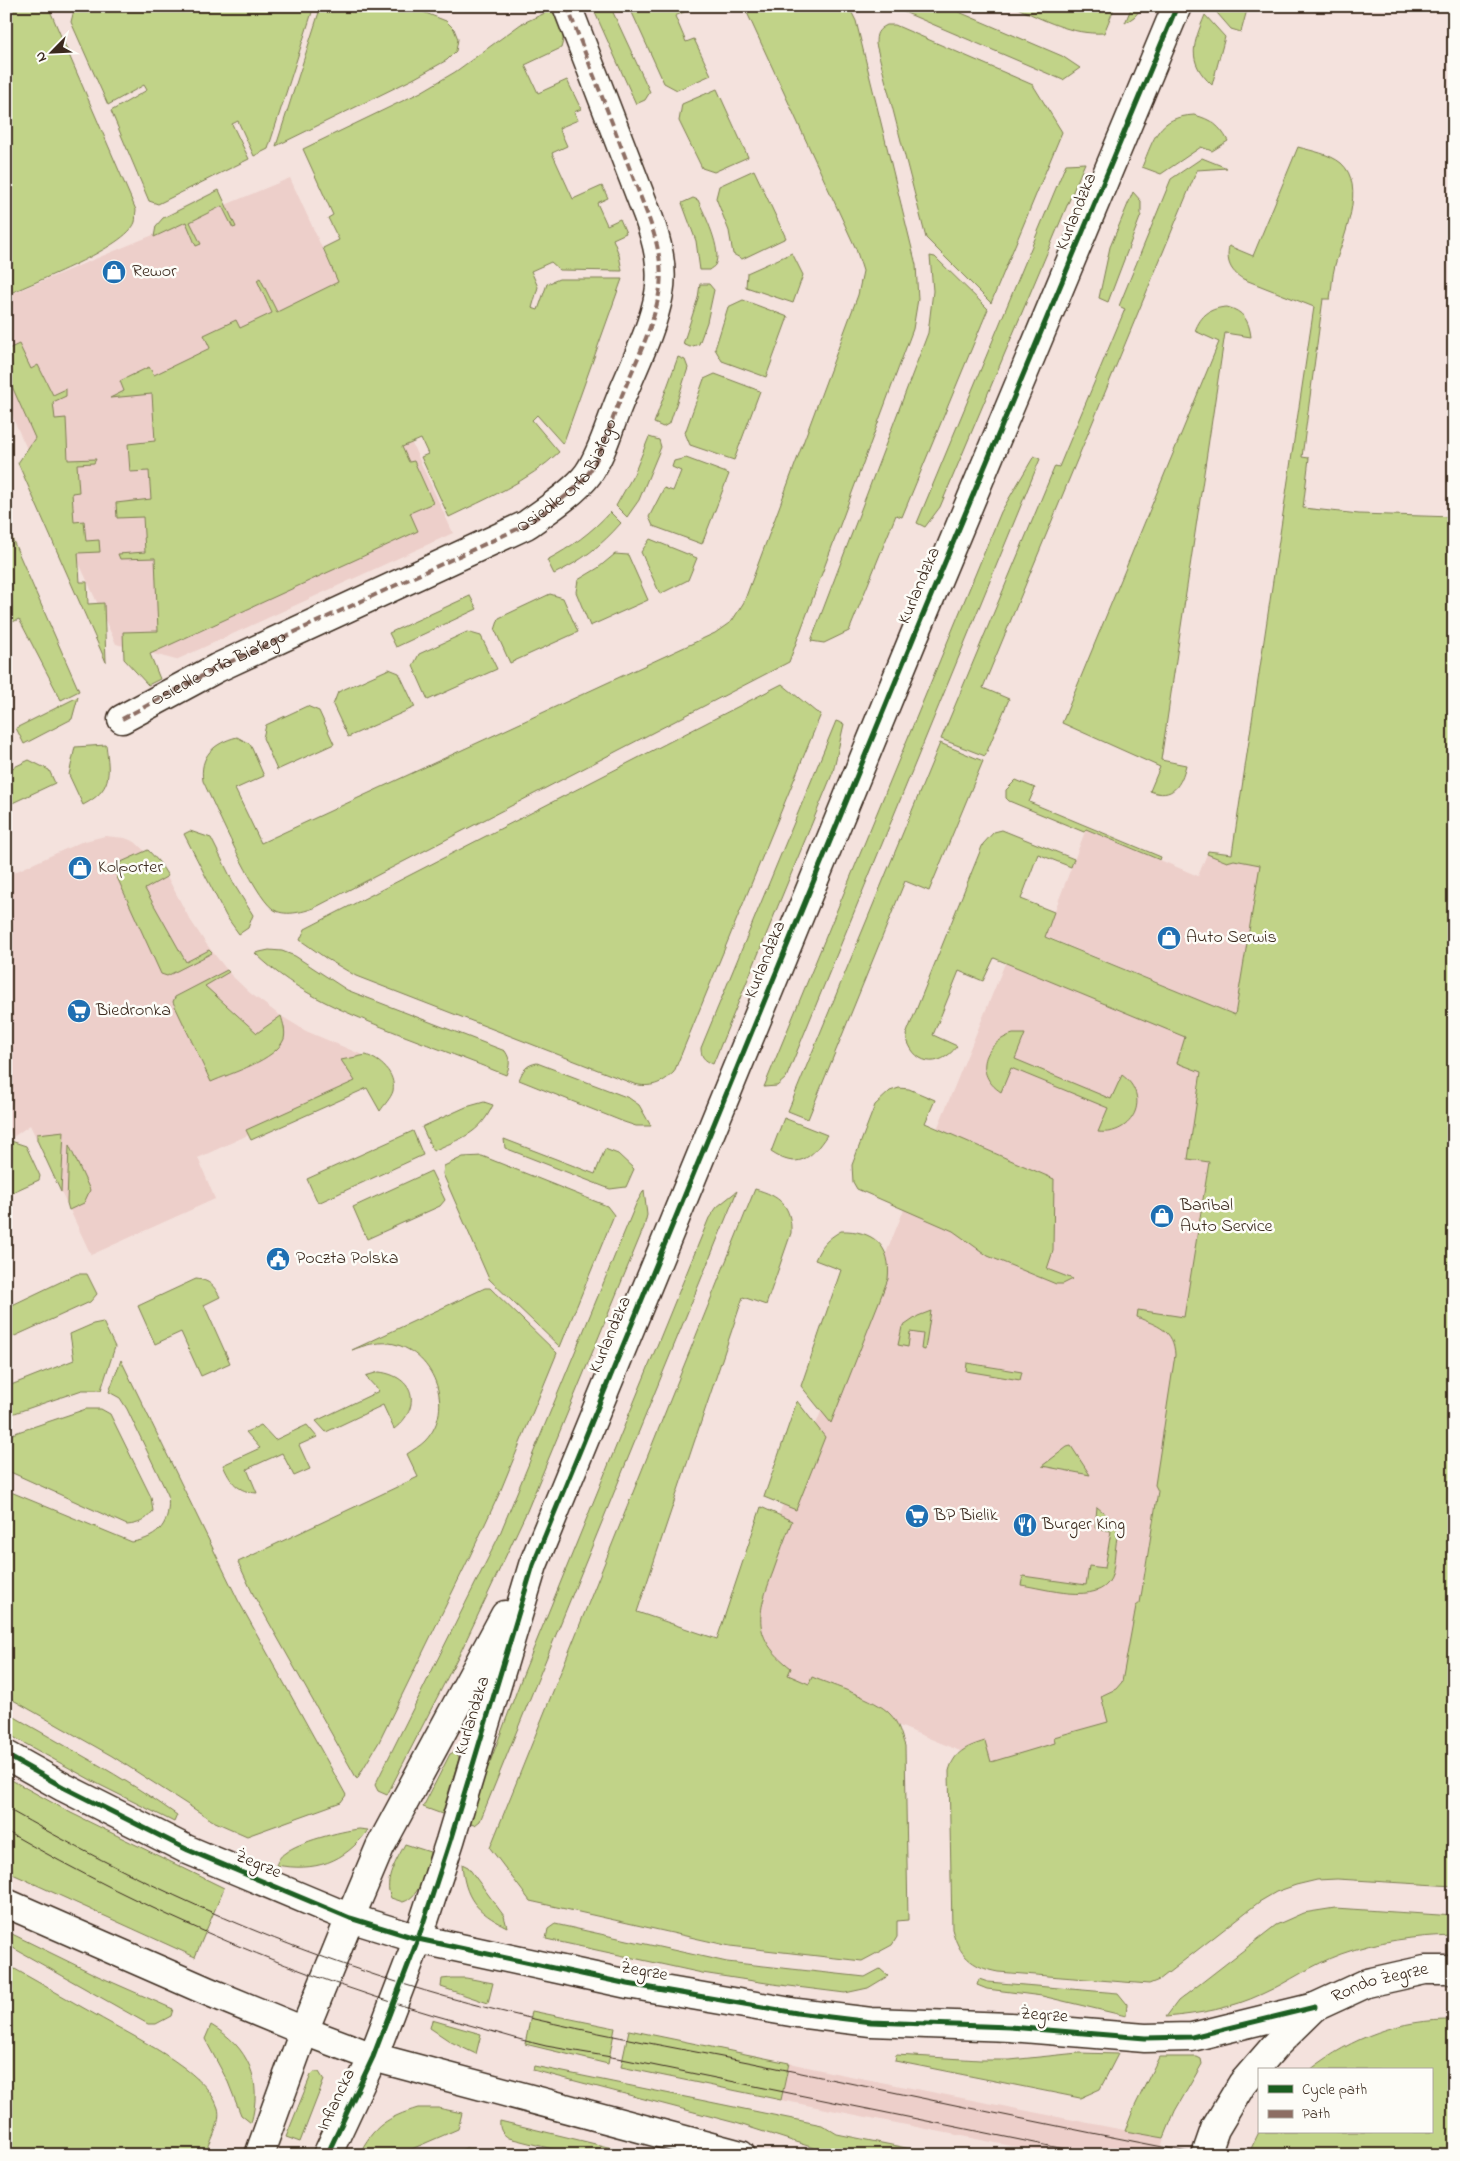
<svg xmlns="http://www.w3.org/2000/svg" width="1460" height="2161" font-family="'Indie Flower',sans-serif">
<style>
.built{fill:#edcfca}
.green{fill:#c1d388;stroke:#7e7e53}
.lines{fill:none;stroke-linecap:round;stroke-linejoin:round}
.minor-casing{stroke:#3b2a1e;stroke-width:31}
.tertiary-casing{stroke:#3b2a1e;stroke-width:31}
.minor{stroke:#fdfcf7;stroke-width:28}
.tertiary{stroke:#fdfcf7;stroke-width:28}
.tram{stroke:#3b2a1e;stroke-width:1}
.quiet{stroke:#8d6e63;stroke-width:4;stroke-dasharray:8 4;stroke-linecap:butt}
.cycleway-casing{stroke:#fdfcf7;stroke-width:8}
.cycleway{stroke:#1b5e20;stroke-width:5}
.labels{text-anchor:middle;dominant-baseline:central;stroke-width:5;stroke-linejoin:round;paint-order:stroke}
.street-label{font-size:18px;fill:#3b2a1e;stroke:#fdfcf7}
.poi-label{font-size:18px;fill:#3b2a1e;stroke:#fdfcf7;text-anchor:start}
</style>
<rect width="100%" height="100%" fill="#f4e2dd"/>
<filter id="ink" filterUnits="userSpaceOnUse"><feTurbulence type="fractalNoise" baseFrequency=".02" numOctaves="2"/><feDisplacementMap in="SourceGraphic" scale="10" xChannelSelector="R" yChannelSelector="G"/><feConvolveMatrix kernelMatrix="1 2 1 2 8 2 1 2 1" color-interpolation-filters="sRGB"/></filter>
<g filter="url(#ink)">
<g class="built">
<polygon points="290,178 453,533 176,660 116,644 6,403 6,296"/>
<polygon points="1086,829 1198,876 1207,854 1227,862 1234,860 1261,865 1235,1015 1045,936"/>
<polygon points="105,836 125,838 135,842 162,867 189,918 207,945 231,975 250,993 278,1014 306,1031 379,1062 386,1071 198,1158 215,1199 91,1255 30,1125 13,1137 6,1123 6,876 81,842"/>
<polygon points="1006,961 1226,1051 1140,1603 1106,1811 722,1653"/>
<polygon points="789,2063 830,2072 1164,2138 1159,2155 1057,2155 781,2100"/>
</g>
<g class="green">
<path d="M6 6H48L136 210C135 214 136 219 135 222 127 247 32 283 6 295Z"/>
<polygon points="75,6 314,6 268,149 254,156 238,121 232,124 249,159 158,204 149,201 111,111 147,90 144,85 108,105 71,22"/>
<polygon points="321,6 408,6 446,21 454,29 458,39 456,51 447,60 413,79 276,146"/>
<path d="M450 6H492V9C477 10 464 12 450 6Z"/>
<polygon points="592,6 610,6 650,92 645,100 636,104"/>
<polygon points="629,6 697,6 675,16 686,42 694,39 711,75 677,90 664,83"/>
<path d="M744 6H846L850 9 856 21 916 265 918 299 913 329 789 662 314 908C303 912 283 917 273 909 254 896 215 806 203 781 199 756 214 743 237 737L250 744 264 776 235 789 261 843 715 633 732 621 744 602 858 295 863 271 856 249Z"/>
<polygon points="890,6 945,6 1062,56 1080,68 1063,80"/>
<path d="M1013 6H1115L1104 33C1071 35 1044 20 1013 6Z"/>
<polygon points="1132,6 1144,6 1134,17 1125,23"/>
<polygon points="1211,6 1248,6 1241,32 1231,29"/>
<path d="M556 8C562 22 566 34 561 48L525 65 538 93 567 80 581 109 574 112 578 120 559 128 567 146 552 153 573 199 602 186 608 198 597 203 607 225 620 219 626 233 613 239 619 255 622 271 560 270 551 262 531 271 538 287 532 308 538 310 547 284 559 279H622L563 444 537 415 532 420 559 452C529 481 486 499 449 517L421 457 428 454 421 439 402 447 409 462 414 461 433 503 410 513 418 531 150 654 160 679 148 685 124 659 123 632 158 631 155 558 120 559 118 554 145 552 143 517 117 518 116 503 151 499 149 471 130 472 128 444 155 441 152 394 110 398 124 391 120 381 149 367 154 375 210 348 204 335 236 320 240 328 272 313 257 280 260 278 277 312 338 282 323 248 339 240 328 218 333 215 303 149 421 92 455 72 521 24Z"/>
<path d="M1205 15 1225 37 1212 85C1186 61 1193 44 1205 15Z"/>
<path d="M887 25H895L1033 85 1062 132 991 303 926 238 876 44C876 34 877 30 887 25Z"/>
<polygon points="717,89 748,157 714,172 702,168 679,121 682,104"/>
<path d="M1194 115C1211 119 1220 126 1228 141L1212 151 1201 147 1161 174 1142 167C1154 138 1158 117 1194 115Z"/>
<path d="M1298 147C1312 151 1330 154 1341 163 1367 186 1343 238 1335 265 1332 276 1332 288 1330 299H1323L1302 457 1309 458 1303 508 1359 514 1454 517V1886L1337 1879 1317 1880 1296 1885 1276 1892 1259 1902 1159 1980 1149 1984 998 1972C971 1967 959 1955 952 1929L949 1771C954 1752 966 1747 985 1741L991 1762 1055 1743 1054 1737 1108 1722 1101 1696 1116 1689 1122 1682 1136 1606 1140 1603 1158 1491 1155 1485 1175 1355C1174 1329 1157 1326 1137 1317L1138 1310 1184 1317 1209 1162 1188 1159 1201 1072 1177 1063 1185 1037 994 958 983 981 959 971 933 1035 957 1046C939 1070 912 1065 906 1035L983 844 994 832 1002 830 1074 859 1071 867 1038 854 1021 899 1054 912 1045 937 1235 1015 1260 865 1234 860 1227 862 1207 854 1208 851 1232 854 1314 307 1243 279C1230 271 1226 261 1229 246L1253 256Z"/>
<polygon points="1202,158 1227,168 1197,170 984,685 983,688 1009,699 985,756 941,739 1055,466 1059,467 1125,309 1119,306 1171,179"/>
<polygon points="1085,163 940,507 925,527 917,523 1066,164"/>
<polygon points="754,170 786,238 742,259 733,254 729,231 716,198 719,186"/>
<polygon points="219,190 236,227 233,228 222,206 190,222 201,244 196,246 186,222 154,237 156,226 163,218"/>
<polygon points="1133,192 1141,201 1141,215 1108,302 1099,298 1110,247"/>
<path d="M693 198 698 200C704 213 723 251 715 265 714 267 711 268 709 270H700L696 241 682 203Z"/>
<polygon points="792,253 803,275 793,303 746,287 747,273"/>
<polygon points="930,256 935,257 988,309 902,517 896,515 849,631 824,643 811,641 928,333 933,291"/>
<polygon points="700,284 709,284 714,290 707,322 699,344 690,347 683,344 698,298"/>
<polygon points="743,300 788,317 766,377 722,361 715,349 728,307"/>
<path d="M1227 307C1243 311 1249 320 1251 337L1225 333 1161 760 1186 765C1181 785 1173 800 1150 791L1160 767 1062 723 1219 342 1195 331C1201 315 1210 308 1227 307Z"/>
<polygon points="19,344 31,369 38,365 53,395 66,389 66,396 53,402 55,419 66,418 68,460 96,459 94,463 77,464 79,492 72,493 74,522 84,521 86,541 99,540 100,552 78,553 80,582 87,582 88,604 104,603 106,662 18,463 35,438 6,373 6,350"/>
<polygon points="678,357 685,360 688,368 670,423 663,427 654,423"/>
<polygon points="715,374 760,391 734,460 690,445 685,433 704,379"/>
<polygon points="649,437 659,440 661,447 639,500 627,517 616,506 634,474"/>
<polygon points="1034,456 1040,459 786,1078 777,1086 764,1087 1001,512"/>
<polygon points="686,458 729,474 702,544 653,526 649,517 664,488 673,491 681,471 672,467 674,461"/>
<path d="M610 512 621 523C601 546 581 561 554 574L547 560C571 547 591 533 610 512Z"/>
<polygon points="6,530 11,536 79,691 61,700 19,619 6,625"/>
<polygon points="650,539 697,558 688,580 660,594 641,552"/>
<polygon points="615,554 628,555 648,600 590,626 576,592 578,580 598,568"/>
<polygon points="550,594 563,598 578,632 510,663 495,630 499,618"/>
<polygon points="470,596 477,609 396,647 389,633"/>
<polygon points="467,632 481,636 497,669 428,700 413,666 419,654"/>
<polygon points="389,669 399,673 415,707 348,737 333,705 338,692"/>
<path d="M782 684 816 712 821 714 674 1072C662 1084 650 1088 634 1084L356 976 327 959 300 940 305 929Z"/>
<polygon points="78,697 72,719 24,744 16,728"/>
<polygon points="307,706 319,711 334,744 277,770 263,738 266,725"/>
<path d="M836 721 844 724 833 772 713 1064C704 1060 701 1057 701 1048Z"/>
<polygon points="940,743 983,761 929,891 905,881 808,1119 788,1111"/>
<path d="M106 745C110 775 112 790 83 805L69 775 75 747Z"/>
<polygon points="29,760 49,770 55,783 6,806 6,771"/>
<polygon points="1016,780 1035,788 1029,802 1161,857 1160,860 1086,829 1084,832 1009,801 1006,798 1006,790"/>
<polygon points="190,831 211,838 235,886 253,915 248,928 239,934 226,916 184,834"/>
<polygon points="148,850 159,862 168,876 145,889 186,962 209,950 212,953 167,976 161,974 116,875 119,863"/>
<path d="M269 950 282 951 295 956 347 990 505 1051C511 1060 510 1065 506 1075 471 1061 436 1048 402 1035 347 1013 298 995 255 953Z"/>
<path d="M227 970 229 972 205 986 257 1033 281 1016C283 1023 286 1031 284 1039 276 1060 231 1073 211 1082L173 1002 175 997Z"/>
<path d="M1013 1034H1025L1015 1059 1111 1099 1122 1075C1152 1097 1133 1136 1098 1132L1108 1108 1011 1068 1001 1092C973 1074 984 1043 1013 1034Z"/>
<path d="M366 1055C380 1060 396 1073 393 1091 391 1098 384 1105 380 1111L367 1088 251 1140 246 1130 355 1081 341 1060Z"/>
<path d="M537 1063 629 1098 639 1105 651 1126H636L624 1122 519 1080C523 1070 526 1065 537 1063Z"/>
<polygon points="899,1088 909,1089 935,1100 925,1123 1054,1179 1053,1251 1047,1269 1073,1279 1063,1284 1056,1284 988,1256 953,1231 857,1189 853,1182 852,1165 875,1105 890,1091"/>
<path d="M484 1102 493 1105C479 1135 461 1138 433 1151L422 1127 466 1107Z"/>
<path d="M784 1118 827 1135C811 1159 798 1170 771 1152Z"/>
<polygon points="64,1131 61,1192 37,1140 37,1134"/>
<polygon points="413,1131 423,1155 318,1203 307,1179"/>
<polygon points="504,1139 595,1174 605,1149 618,1154 634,1169 626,1187 610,1189 505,1148"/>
<polygon points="11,1141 26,1146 40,1176 39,1180 6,1195 6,1145"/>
<polygon points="69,1145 90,1190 84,1203 69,1210 67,1203"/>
<polygon points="482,1156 607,1206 614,1215 560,1347 489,1279 443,1174 444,1166 463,1157"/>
<polygon points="431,1171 445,1200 440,1206 367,1239 353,1207"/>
<path d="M755 1189C780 1196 792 1206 791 1233L766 1305 743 1297 637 1612 717 1639 761 1507 792 1521C785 1538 779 1555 773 1572 757 1614 751 1637 791 1668L788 1675 809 1684 812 1677C833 1686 875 1698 890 1714 899 1723 901 1735 905 1746L908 1920 897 1921V1937L892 1945 862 1961 730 1946 530 1901 490 1848Z"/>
<polygon points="644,1190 647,1215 644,1227 527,1511 462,1649 387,1795 378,1791 375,1785 499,1536 636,1204"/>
<polygon points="737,1191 480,1821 475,1825 470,1824 481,1786 522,1677 709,1218 717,1207"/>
<path d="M841 1231C873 1230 892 1246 888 1279L831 1423 801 1386 841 1270 815 1260C821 1246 827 1239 841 1231Z"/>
<polygon points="77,1274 87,1274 97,1294 90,1302 6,1340 6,1308"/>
<path d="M196 1279C210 1280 214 1286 220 1297L204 1305 230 1363 201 1376 181 1332 155 1344 138 1306Z"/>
<path d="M485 1288H490L557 1353 500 1492 470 1556 379 1742 357 1779 253 1594 238 1562 418 1477 407 1454C413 1450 420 1446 425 1441 457 1408 433 1349 389 1343 376 1342 365 1345 352 1350Z"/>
<polygon points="931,1311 925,1350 921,1349 923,1334 910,1332 908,1347 898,1345 902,1327 918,1316"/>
<polygon points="103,1322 115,1347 101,1390 82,1390 6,1416 6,1387 74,1360 70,1334 93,1324"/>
<path d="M121 1360 238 1600 346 1795 341 1802 247 1836 213 1821 112 1756 6 1696V1490L132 1542C160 1538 171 1522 168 1495L127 1409 120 1398 109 1392Z"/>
<polygon points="967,1363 1022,1372 1020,1380 966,1371"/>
<path d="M379 1372C414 1376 423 1407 394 1429L383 1405 326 1432 316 1421 379 1391 365 1376Z"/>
<polygon points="797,1401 825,1437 796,1510 764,1497"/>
<path d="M86 1409H101L110 1414 151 1497 153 1511C145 1521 139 1524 127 1525L6 1470V1436Z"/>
<path d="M261 1425 275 1440 307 1425 317 1437 299 1445 310 1469 294 1476 282 1453 247 1469 257 1493C238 1492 230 1482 223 1465L260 1448 246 1432Z"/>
<polygon points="1071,1446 1090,1475 1042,1466 1067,1447"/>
<path d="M1097 1507C1119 1525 1119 1523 1115 1552 1114 1560 1114 1571 1111 1578 1099 1606 1044 1588 1021 1585L1023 1576 1086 1585 1089 1566 1105 1568 1111 1531 1095 1528Z"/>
<path d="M6 1712C64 1746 123 1776 177 1815L174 1822 100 1785 6 1733Z"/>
<polygon points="456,1751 459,1758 442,1814 423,1807 450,1754"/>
<polygon points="6,1777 71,1813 224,1888 195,1957 6,1871"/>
<path d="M359 1829 368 1830C344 1863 315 1872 276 1865 278 1861 280 1856 285 1853 298 1842 341 1831 359 1829Z"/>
<path d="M405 1844 430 1852C426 1868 421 1897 403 1902L391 1898C383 1880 397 1860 405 1844Z"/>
<path d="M462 1864 468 1867 504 1916 507 1927C476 1912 465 1898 462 1864Z"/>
<path d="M1335 1908 1454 1916V1935C1416 1936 1377 1941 1341 1954 1313 1964 1289 1982 1262 1994 1232 2008 1200 2014 1166 2017L1178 2001 1276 1925 1303 1913Z"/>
<polygon points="555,1924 727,1962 865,1977 880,1969 888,1976 868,1988 845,1993 773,1984 702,1973 546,1939 548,1929"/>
<polygon points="6,1931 98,1976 173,2009 171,2016 156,2024 148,2024 6,1944"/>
<path d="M6 1964C36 1981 66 1998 96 2015 128 2034 207 2070 218 2108 222 2122 210 2142 205 2155H6Z"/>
<polygon points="451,1978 466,1978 493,1983 488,2003 441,1987 442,1979"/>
<polygon points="979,1979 988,1982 1118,1993 1127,2004 1126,2016 1042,1996 987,1989 977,1985"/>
<polygon points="532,2011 615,2028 608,2064 525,2044"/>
<polygon points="432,2020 481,2034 476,2054 451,2042 430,2028"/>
<path d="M1454 2020V2155H1248L1259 2132H1431V2070H1310C1352 2037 1401 2019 1454 2020Z"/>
<path d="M211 2025C249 2047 263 2081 251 2123L241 2115 228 2082 205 2039Z"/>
<polygon points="629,2030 789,2063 781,2100 621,2067"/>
<polygon points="1078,2053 1118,2054 1100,2089 1080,2098 895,2061 896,2055 980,2060 1010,2060"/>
<polygon points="1159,2057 1197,2057 1201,2059 1202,2064 1175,2111 1164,2138 1125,2131 1134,2108"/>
<polygon points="534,2066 822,2125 837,2134 941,2155 836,2155 736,2123 533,2070"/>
<polygon points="314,2072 319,2072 324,2080 300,2142 286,2137 311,2075"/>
<path d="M418 2108H438L462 2113 458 2129 398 2155H359C373 2126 388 2117 418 2108Z"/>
<path d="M500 2121 641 2155H576L509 2138C502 2134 499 2129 500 2121Z"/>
<polygon points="466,2148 501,2155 447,2155"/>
</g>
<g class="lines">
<g class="minor-casing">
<g id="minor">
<path id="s1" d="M122 719 217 668 526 525C544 512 575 492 588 474 602 454 609 427 618 405 632 369 652 332 659 294 664 267 657 241 648 216L567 6"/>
<polyline points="350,1918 380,1847 505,1615"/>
<polyline points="418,1939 450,1841 533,1565 915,634 1177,6"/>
</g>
</g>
<g class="tertiary-casing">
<g id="tertiary">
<polyline points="6,1755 63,1787 188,1850 350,1918 418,1939 628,1984 797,2013 871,2022 1010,2027 1145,2038 1192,2037 1315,2007"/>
<polyline points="6,1903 207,1991 304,2031 373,2057 741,2155"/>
<polyline points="259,2155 304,2031 350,1918"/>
<polyline points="327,2155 373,2057 418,1939"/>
<path id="s2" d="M1206 2155 1215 2129 1242 2084 1275 2046 1315 2007 1367 1983 1425 1970H1454"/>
</g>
</g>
<use href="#minor" class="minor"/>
<use href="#tertiary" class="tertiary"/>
<g class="tram">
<path d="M6 1808C132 1880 264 1941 403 1984 517 2020 635 2040 753 2063 903 2094 1053 2126 1203 2155"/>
<path d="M6 1831C150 1914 302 1979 462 2023 490 2030 518 2040 546 2046 569 2050 593 2054 617 2058L1094 2155"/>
</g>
<path class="quiet" d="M122 719 217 668 526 525C544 512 575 492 588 474 602 454 609 427 618 405 632 369 652 332 659 294 664 267 657 241 648 216L567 6"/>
<g class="cycleway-casing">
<g id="cycleway">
<polyline points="6,1755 63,1787 188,1850 350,1918 418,1939 628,1984 797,2013 871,2022 1010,2027 1145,2038 1192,2037 1315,2007"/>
<polyline points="327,2155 373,2057 418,1939 450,1841 533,1565 915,634 1177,6"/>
</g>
</g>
<use href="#cycleway" class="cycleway"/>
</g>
</g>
<defs>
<g id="shop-disc" transform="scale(1.25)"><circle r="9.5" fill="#1f6fb2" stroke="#fdfcf7"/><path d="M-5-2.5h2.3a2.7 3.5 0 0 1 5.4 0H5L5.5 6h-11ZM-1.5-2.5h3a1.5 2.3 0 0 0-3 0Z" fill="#fff"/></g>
<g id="supermarket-disc" transform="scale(1.25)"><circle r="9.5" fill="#1f6fb2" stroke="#fdfcf7"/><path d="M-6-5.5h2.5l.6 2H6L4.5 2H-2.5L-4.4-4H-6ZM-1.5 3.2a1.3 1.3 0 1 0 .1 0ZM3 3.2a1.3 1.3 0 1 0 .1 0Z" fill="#fff"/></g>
<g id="civic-disc" transform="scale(1.25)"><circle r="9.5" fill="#1f6fb2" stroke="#fdfcf7"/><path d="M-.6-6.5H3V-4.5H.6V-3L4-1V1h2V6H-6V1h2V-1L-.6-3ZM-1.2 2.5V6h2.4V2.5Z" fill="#fff"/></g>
<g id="restaurant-disc" transform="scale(1.25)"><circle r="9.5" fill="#1f6fb2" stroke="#fdfcf7"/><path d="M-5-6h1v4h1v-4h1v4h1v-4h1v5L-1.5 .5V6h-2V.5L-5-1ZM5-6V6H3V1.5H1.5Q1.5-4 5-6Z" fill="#fff"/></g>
</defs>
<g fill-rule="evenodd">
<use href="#shop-disc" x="114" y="272"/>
<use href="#shop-disc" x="80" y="868"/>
<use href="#shop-disc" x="1169" y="938"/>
<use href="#supermarket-disc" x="79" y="1011"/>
<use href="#shop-disc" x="1162" y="1216"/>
<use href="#civic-disc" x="278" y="1259"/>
<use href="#supermarket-disc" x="917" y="1516"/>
<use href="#restaurant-disc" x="1025" y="1525"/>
</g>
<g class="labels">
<g class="street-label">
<text transform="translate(1077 212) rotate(-68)">Kurlandzka</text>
<text stroke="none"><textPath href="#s1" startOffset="514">Osiedle Orła Białego</textPath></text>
<text transform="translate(920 586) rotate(-67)">Kurlandzka</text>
<text stroke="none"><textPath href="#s1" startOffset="109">Osiedle Orła Białego</textPath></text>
<text transform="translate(766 960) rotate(-68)">Kurlandzka</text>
<text transform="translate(611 1335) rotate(-67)">Kurlandzka</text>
<text transform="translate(473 1716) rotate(-73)">Kurlandzka</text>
<text transform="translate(258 1865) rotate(23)">Żegrze</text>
<text transform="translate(644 1972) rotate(10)">Żegrze</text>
<text stroke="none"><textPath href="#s2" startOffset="256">Rondo Żegrze</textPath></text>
<text transform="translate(1044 2016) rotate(4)">Żegrze</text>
<text transform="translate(337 2100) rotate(-65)">Inflancka</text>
</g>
<g class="poi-label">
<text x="132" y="272">Rewor</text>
<text x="98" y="868">Kolporter</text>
<text x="1186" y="938">Auto Serwis</text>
<text x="96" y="1011">Biedronka</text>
<text x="1180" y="1206">Baribal<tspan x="1180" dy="21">Auto Service</tspan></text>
<text x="296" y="1259">Poczta Polska</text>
<text x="934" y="1516">BP Bielik</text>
<text x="1042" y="1525">Burger King</text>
</g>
</g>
<rect width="1460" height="2161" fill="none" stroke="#fdfcf7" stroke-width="25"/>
<rect x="12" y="12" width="1435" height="2136" fill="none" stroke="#3b2a1e" stroke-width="2" filter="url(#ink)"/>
<rect x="1258" y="2068" width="175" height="65" fill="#fdfcf7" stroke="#afa8a0"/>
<rect x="1268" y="2085" width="25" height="8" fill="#1b5e20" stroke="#afa8a0"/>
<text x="1302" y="2094" font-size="15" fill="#3b2a1e">Cycle path</text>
<rect x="1268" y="2110" width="25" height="8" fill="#8d6e63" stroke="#afa8a0"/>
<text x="1302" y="2118" font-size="15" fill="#3b2a1e">Path</text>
<g transform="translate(52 52) rotate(246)" stroke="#fdfcf7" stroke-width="4" paint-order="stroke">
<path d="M0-4L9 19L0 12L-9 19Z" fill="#3b2a1e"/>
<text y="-8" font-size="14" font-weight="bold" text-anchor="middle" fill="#3b2a1e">N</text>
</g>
</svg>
